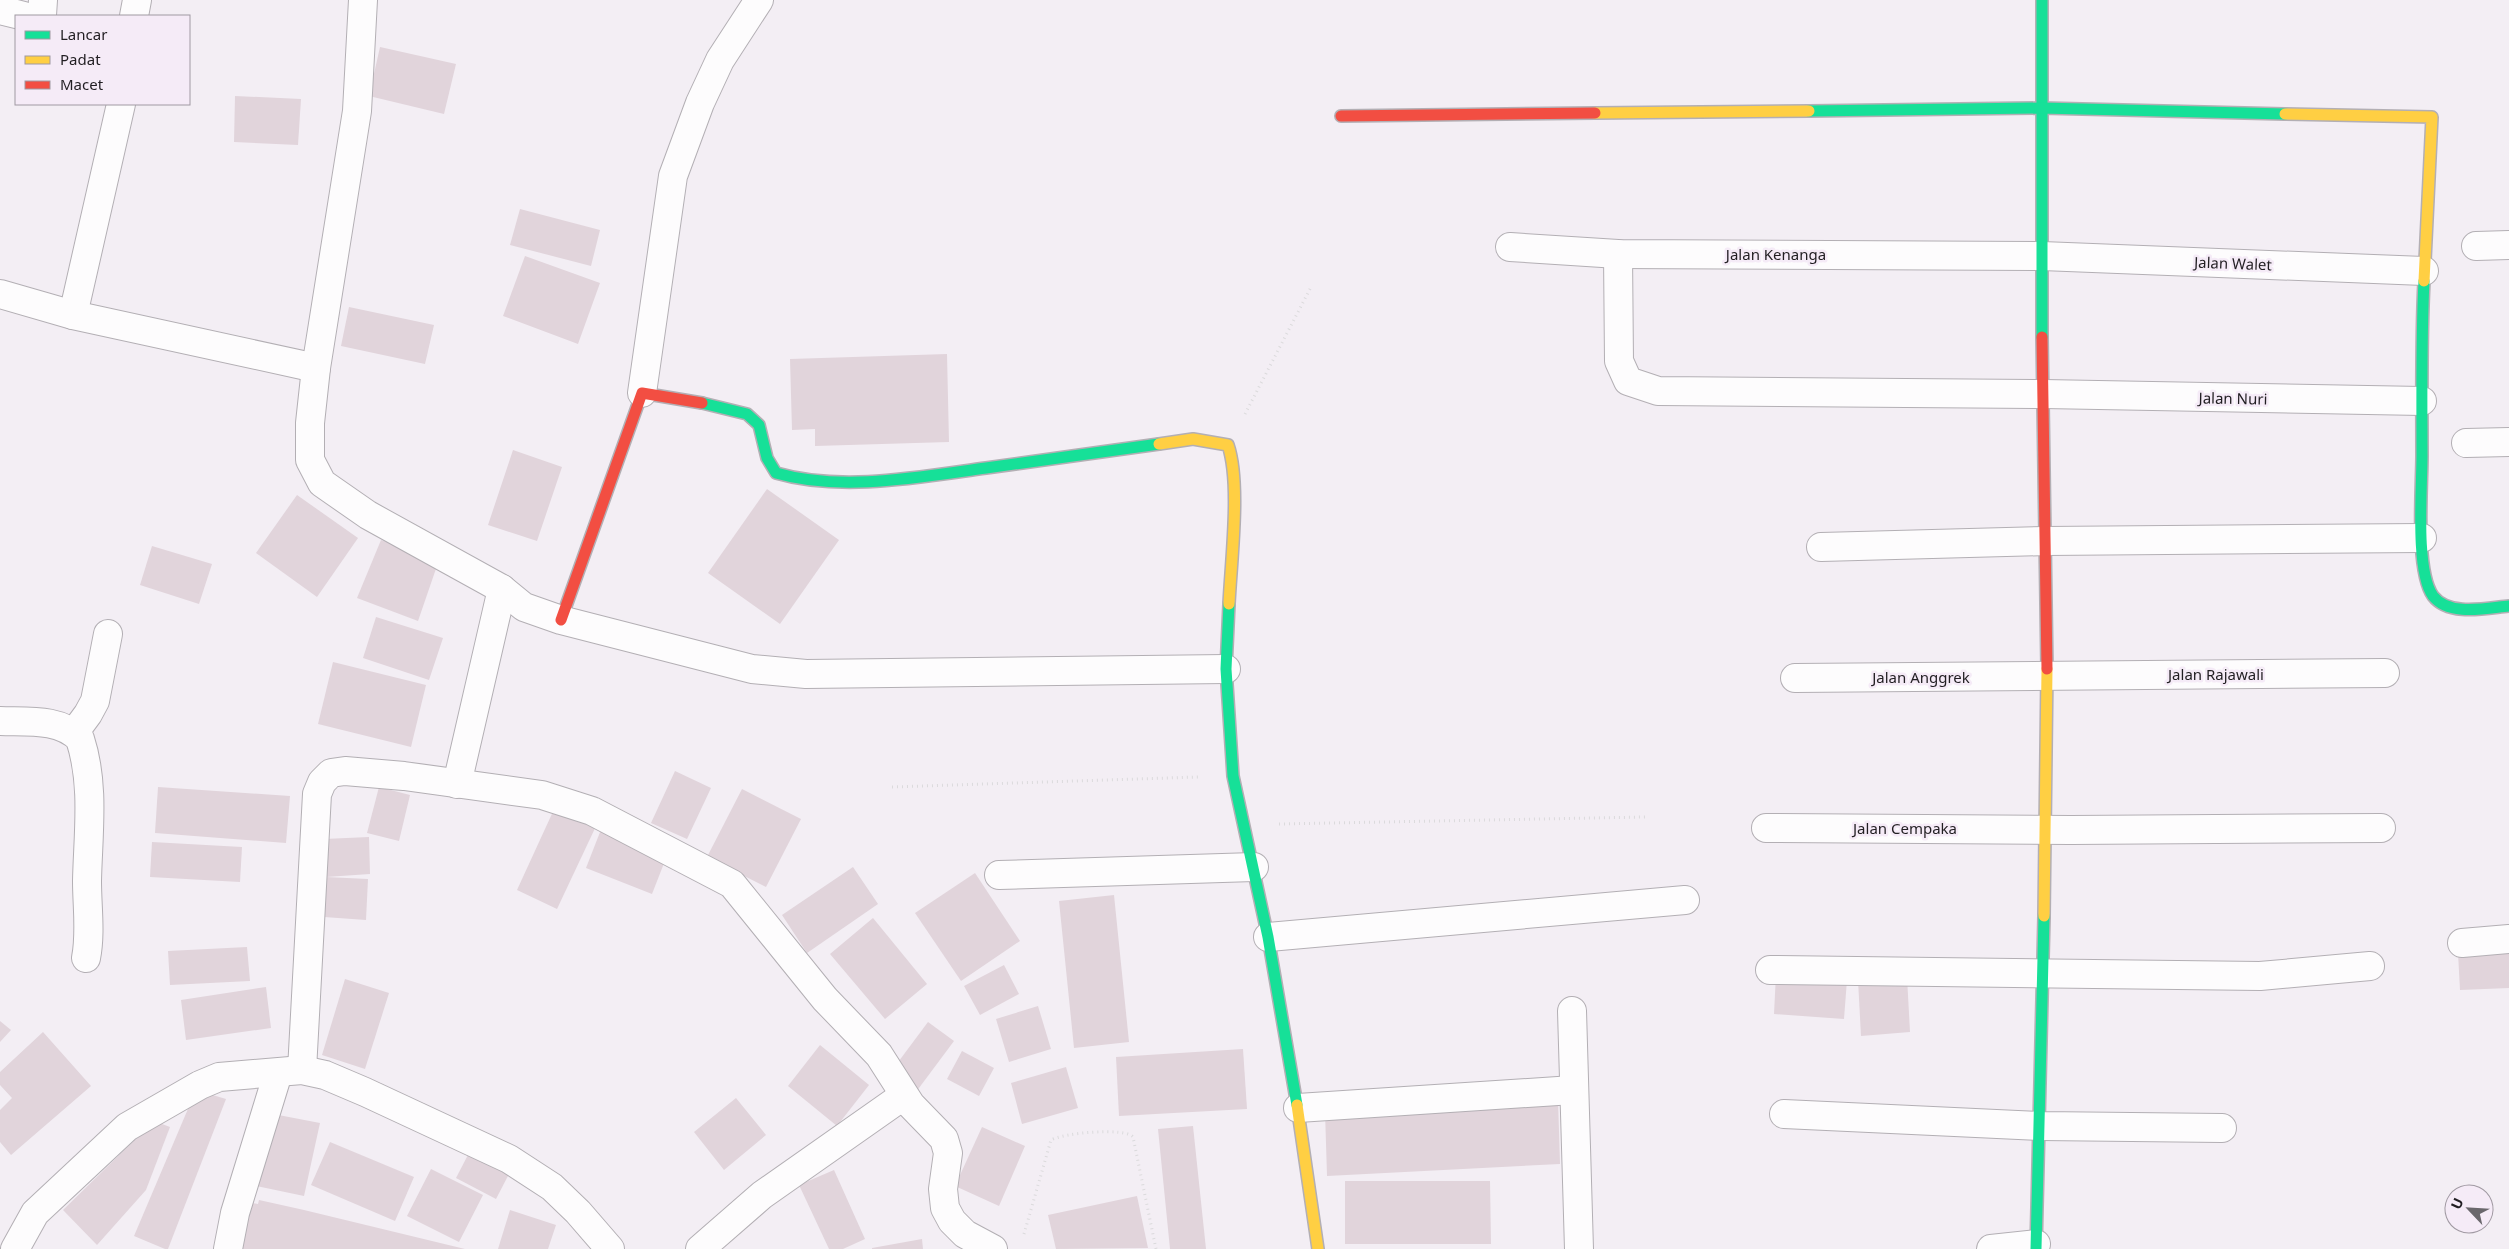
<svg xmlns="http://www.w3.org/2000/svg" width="2509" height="1249" font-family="'Noto Sans',sans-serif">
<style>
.building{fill:#e1d4db}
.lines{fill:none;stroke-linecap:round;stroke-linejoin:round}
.street-casing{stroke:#b3afb4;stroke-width:30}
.fast-casing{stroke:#b3afb4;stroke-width:14}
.slow-casing{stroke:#b3afb4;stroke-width:14}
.jam-casing{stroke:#b3afb4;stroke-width:14}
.path{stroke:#dbdadc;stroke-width:3;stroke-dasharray:1 4;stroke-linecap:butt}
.street{stroke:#fdfcfd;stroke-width:28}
.fast{stroke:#16e098;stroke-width:11}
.slow{stroke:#ffcf43;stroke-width:11}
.jam{stroke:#f24e42;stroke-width:11}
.labels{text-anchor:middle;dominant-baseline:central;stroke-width:5;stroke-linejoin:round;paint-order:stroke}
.street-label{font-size:15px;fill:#211e22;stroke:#f5ebf7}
</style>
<rect width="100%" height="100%" fill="#f3eef4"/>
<g class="building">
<polygon points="380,47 456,64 444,114 369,96"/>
<polygon points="235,96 301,99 298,145 234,142"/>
<polygon points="520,209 600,230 591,266 510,245"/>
<polygon points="525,256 600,283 578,344 503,316"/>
<polygon points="349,307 434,325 425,364 341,346"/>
<polygon points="947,354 949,442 815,446 815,429 792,430 790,359"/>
<polygon points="513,450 562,467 537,541 488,525"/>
<polygon points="767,489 839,540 780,624 708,573"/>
<polygon points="297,495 358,538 317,597 256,553"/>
<polygon points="381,540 439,560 418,621 357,598"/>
<polygon points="152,546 212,564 199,604 140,585"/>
<polygon points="376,617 443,638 429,680 363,658"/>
<polygon points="333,662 426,685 411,747 318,724"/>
<polygon points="675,771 711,788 687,839 651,823"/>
<polygon points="158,787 290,796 286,843 155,833"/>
<polygon points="379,787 410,795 399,841 367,833"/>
<polygon points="742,789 801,819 766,887 707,857"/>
<polygon points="556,805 597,824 557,909 517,890"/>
<polygon points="602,827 668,853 652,894 586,868"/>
<polygon points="369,837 370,874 326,877 324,839"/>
<polygon points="152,842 242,847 240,882 150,877"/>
<polygon points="853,867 878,904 807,953 782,915"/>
<polygon points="975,873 1020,941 961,981 915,913"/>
<polygon points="326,877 368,879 366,920 324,917"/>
<polygon points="1114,895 1129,1042 1074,1048 1059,901"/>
<polygon points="873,918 927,984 885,1019 830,954"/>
<polygon points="247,947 250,981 170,985 168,951"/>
<polygon points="2509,950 2509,988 2460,990 2458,953"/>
<polygon points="1004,965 1019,994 980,1015 964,986"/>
<polygon points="1776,974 1847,980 1844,1019 1774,1014"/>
<polygon points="1907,977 1910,1032 1861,1036 1858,980"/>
<polygon points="345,979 389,993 365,1069 322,1055"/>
<polygon points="266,987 271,1028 186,1040 181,1000"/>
<polygon points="1038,1006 1051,1049 1009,1062 996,1019"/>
<polygon points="0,1021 11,1030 0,1042"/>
<polygon points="928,1022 954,1041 916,1092 890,1073"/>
<polygon points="43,1032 91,1086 11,1155 0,1142 0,1110 12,1098 0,1085 0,1072"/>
<polygon points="820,1045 869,1085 837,1126 788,1086"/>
<polygon points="1243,1049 1247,1109 1119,1116 1116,1057"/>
<polygon points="962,1051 994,1068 979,1096 947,1079"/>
<polygon points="1066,1067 1078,1108 1022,1124 1011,1083"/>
<polygon points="196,1090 226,1099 168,1249 165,1249 134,1236"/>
<polygon points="736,1098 766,1135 724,1170 694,1132"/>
<polygon points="1558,1100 1560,1164 1327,1176 1325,1111"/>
<polygon points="268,1113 320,1123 304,1196 252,1185"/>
<polygon points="154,1121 170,1127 146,1190 97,1245 63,1210"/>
<polygon points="1193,1126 1206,1249 1170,1249 1158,1129"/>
<polygon points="982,1127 1025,1146 999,1206 955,1186"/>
<polygon points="330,1142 414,1177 395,1221 311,1185"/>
<polygon points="470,1151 510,1172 496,1199 456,1178"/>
<polygon points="431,1169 483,1195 459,1242 407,1216"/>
<polygon points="834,1170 865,1239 843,1249 829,1249 799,1185"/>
<polygon points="1345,1181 1490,1181 1491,1244 1345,1244"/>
<polygon points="1137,1196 1148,1248 1056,1249 1048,1215"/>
<polygon points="259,1200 304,1210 465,1249 240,1249 247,1202 258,1204"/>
<polygon points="510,1210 556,1225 548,1249 498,1249"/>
<polygon points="922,1239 923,1249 872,1249 872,1248"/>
</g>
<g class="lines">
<g class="street-casing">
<g id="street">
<polyline points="363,0 357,111 316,368 310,423 310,460 322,483 368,515 502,589 524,607 561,620 752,669 806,674 1226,669"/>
<polyline points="0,10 24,16"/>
<polyline points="40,16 42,15 43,0"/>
<polyline points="134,16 137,0"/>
<polyline points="2476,246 2509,245"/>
<polyline points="1510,247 1618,254 2042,256 2424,271"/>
<polyline points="1618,254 1619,361 1628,381 1658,391 2044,394 2422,401"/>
<polyline points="0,294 73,315 316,368"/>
<polyline points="73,315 121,104"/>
<polyline points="642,393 673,176 700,103 720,60 759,0"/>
<polyline points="2466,443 2509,442"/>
<polyline points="1821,547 2046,541 2422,538"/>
<polyline points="1795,678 2385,673"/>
<path d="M0 721C27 722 60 718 80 739 95 785 88 834 87 881 87 907 91 933 86 958"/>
<polyline points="74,733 88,714 95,701 108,634"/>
<polyline points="457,784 502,589"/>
<polyline points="1766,828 2071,830 2381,828"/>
<polyline points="999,875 1254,867"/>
<polyline points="1268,937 1685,900"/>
<polyline points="2462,943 2509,939"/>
<polyline points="1770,970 2260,976 2370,966"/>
<polyline points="1572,1011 1579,1249"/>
<polyline points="302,1070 317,794 322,782 331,773 345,771 404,776 542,795 592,811 732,884 825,999 879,1055 911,1105 944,1139 948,1153 943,1189 945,1208 952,1221 965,1234 993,1249"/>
<polyline points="1298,1108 1573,1090"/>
<polyline points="1784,1114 2041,1126 2222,1128"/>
<polyline points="15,1249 35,1213 127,1127 200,1085 219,1077 302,1070 325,1075 365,1092 509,1159 552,1187 578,1212 610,1249"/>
<polyline points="228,1249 235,1213 278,1073"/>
<polyline points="700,1249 762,1195 903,1096"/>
<polyline points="1991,1249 2036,1244"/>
</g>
</g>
<g class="fast-casing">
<g id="fast">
<polyline points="2042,0 2042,337"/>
<polyline points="1809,111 2042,108 2285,114"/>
<path d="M2424 281C2421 339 2422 398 2422 456 2422 488 2415 571 2433 596 2449 617 2487 608 2509 606"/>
<path d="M702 403 747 414 759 425 767 458 776 473C841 492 920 477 986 468 1044 460 1101 452 1159 444"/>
<polyline points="1229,604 1226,669 1233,776 1268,937 1297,1105"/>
<polyline points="2036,1249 2044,916"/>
</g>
</g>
<g class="slow-casing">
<g id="slow">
<polyline points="1595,113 1809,111"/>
<polyline points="2285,114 2432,117 2424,281"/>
<path d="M1159 444 1193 439 1228 445C1241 483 1231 561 1229 604"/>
<polyline points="2044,916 2047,669"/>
<polyline points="1297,1105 1318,1249"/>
</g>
</g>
<g class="jam-casing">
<g id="jam">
<polyline points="1341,116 1595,113"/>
<polyline points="2042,337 2047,669"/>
<polyline points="561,620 642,393 702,403"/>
</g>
</g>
<g class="path">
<polyline points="1245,414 1311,287"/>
<polyline points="892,787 1198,777"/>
<polyline points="1279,824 1645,817"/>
<path d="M1024 1234 1051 1140C1063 1133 1125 1127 1133 1137L1156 1249"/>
</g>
<use href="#street" class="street"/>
<use href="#fast" class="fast"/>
<use href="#slow" class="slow"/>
<use href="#jam" class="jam"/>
</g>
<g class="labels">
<g class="street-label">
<text x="1776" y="254">Jalan Kenanga</text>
<text transform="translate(2233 263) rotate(2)">Jalan Walet</text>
<text transform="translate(2233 398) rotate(1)">Jalan Nuri</text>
<text x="2216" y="674">Jalan Rajawali</text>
<text x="1921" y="677">Jalan Anggrek</text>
<text x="1905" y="828">Jalan Cempaka</text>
</g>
</g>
<rect x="15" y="15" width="175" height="90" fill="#f5ebf7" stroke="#a099a2"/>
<rect x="25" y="31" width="25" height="8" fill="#16e098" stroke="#a099a2"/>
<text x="60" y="40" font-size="15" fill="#211e22">Lancar</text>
<rect x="25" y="56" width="25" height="8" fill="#ffcf43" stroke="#a099a2"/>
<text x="60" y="65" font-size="15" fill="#211e22">Padat</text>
<rect x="25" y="81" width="25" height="8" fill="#f24e42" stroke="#a099a2"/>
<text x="60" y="90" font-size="15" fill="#211e22">Macet</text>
<g transform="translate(2469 1209) rotate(295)"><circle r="24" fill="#f5ebf7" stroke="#a099a2"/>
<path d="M0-4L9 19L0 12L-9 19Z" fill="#6a676c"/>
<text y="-8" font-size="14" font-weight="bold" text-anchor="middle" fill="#211e22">U</text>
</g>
</svg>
